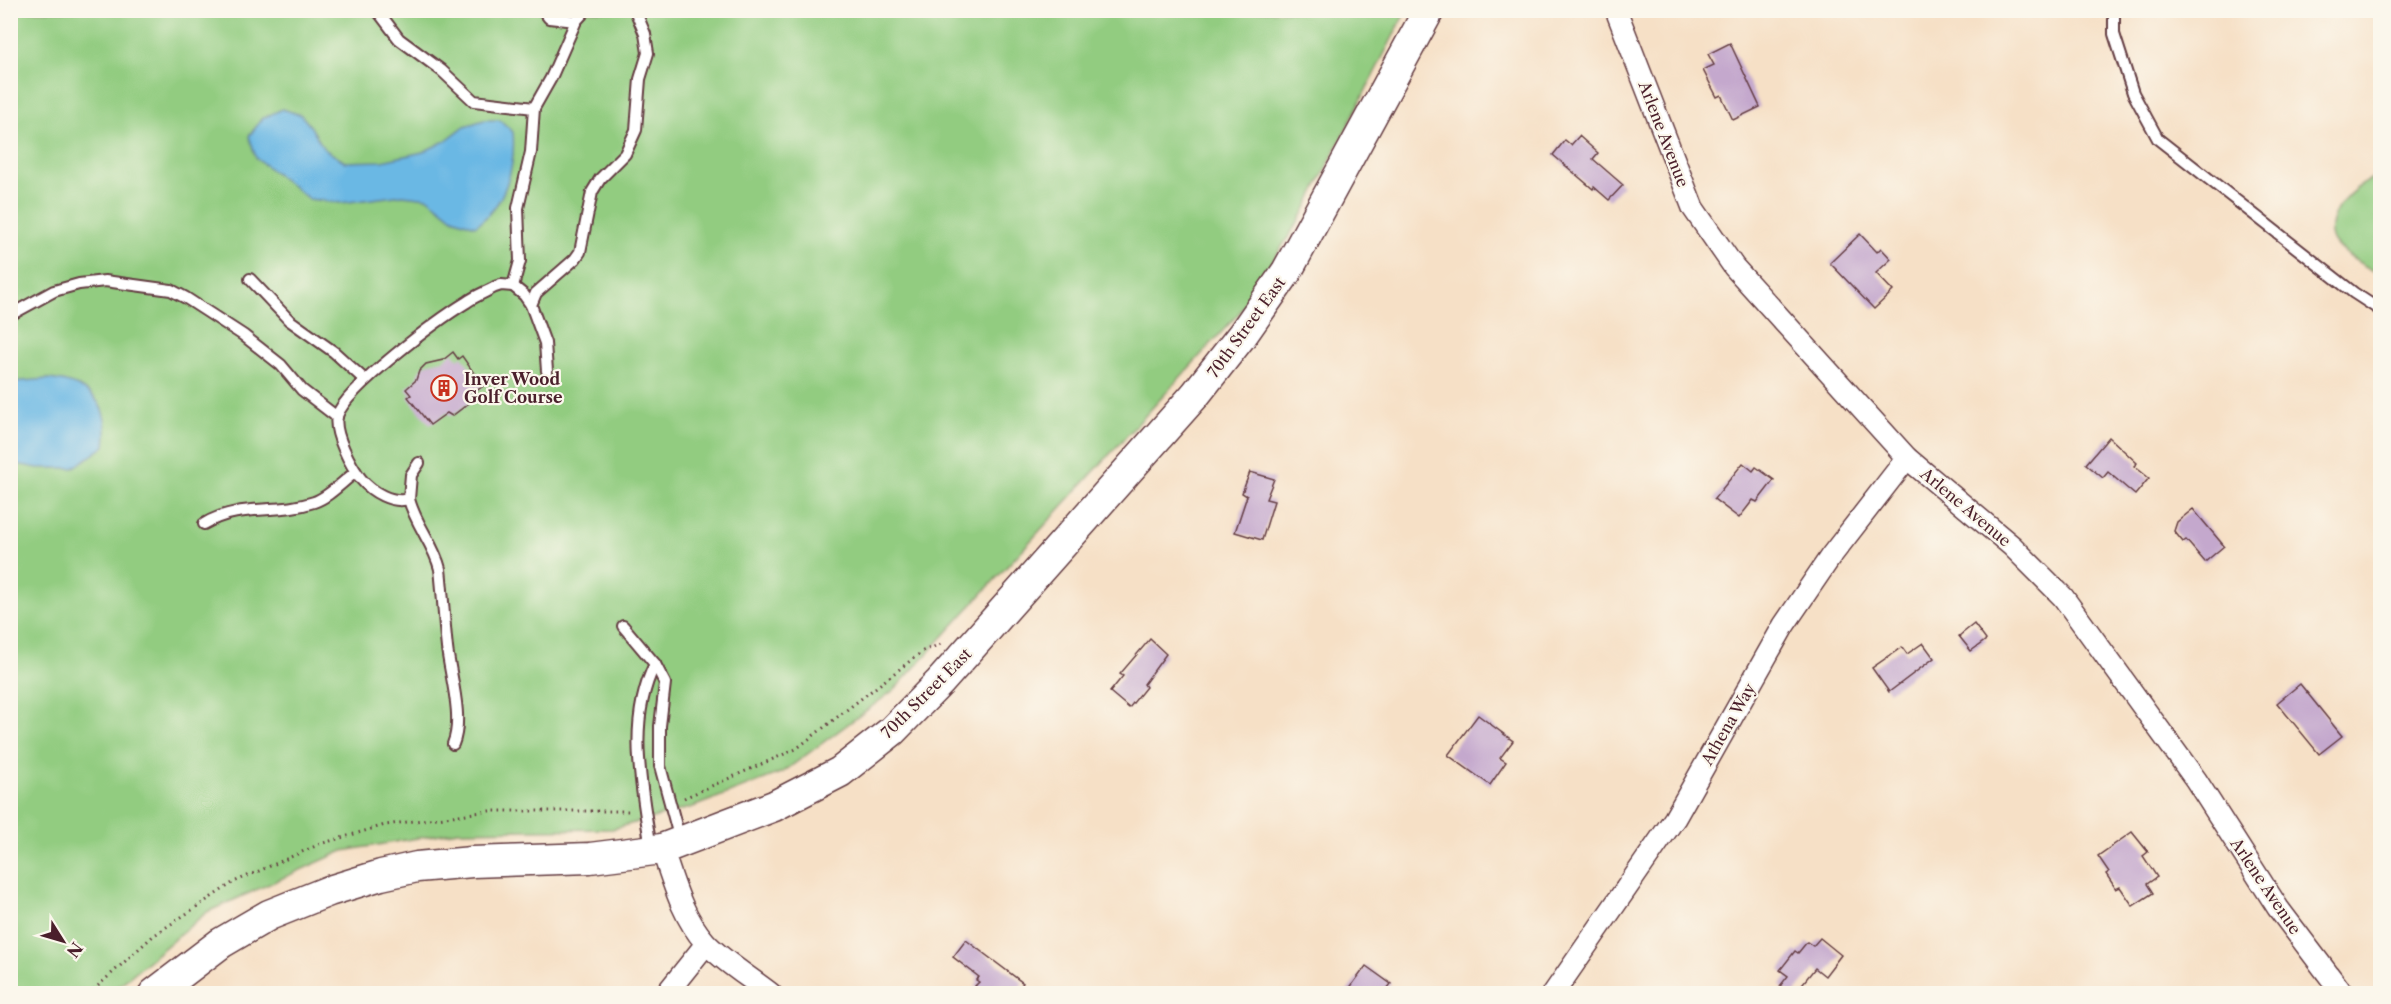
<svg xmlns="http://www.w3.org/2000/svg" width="2391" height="1004" font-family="'Libre Caslon Text',serif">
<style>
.green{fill:#92cc80;stroke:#6e7656;stroke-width:1.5}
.water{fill:#6bb8e4;stroke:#5a6c88;stroke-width:1.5}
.building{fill:#c4a8cd}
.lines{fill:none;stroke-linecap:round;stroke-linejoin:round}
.service-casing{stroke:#643c42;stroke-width:14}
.minor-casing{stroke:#643c42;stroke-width:24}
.secondary-casing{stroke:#643c42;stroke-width:33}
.path{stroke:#643c42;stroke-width:3;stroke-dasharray:1.5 4.5;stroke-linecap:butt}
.service{stroke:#fff;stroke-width:10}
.minor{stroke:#fff;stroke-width:21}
.secondary{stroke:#fff;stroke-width:30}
.labels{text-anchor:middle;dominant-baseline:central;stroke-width:4.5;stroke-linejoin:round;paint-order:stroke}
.street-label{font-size:16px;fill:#4a1f2b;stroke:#fbf7ec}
.poi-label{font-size:16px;font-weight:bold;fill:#4a1f2b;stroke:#fbf7ec;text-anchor:start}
</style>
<rect width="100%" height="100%" fill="#fbf7ec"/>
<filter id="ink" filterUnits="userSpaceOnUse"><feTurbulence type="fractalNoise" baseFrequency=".0167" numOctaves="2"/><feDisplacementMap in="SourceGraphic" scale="12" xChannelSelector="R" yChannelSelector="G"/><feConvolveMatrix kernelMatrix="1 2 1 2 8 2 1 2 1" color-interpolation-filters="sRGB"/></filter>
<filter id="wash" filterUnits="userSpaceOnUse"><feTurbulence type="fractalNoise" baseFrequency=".008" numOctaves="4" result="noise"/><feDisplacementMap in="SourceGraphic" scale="24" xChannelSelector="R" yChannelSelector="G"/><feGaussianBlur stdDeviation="1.35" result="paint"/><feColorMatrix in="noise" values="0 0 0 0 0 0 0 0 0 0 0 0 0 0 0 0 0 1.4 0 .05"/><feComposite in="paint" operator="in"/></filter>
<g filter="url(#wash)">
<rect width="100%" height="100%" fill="#f6e0c6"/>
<g class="green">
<polygon points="10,11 1406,11 1303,214 1240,312 894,690 783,772 693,807 612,829 458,831 343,851 207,912 109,994 11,993"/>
<path d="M2375 178H2380V274C2368 268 2336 251 2332 238 2324 212 2355 186 2375 178Z"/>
</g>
<g class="water">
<path d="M282 109 301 115 311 127 324 149 345 162 382 161 423 152 445 141 465 126 484 120H500L513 132C516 168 505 206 475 226L453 218 428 198 403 195 341 203 309 199 256 158 249 136 263 118Z"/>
<path d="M48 379C90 383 111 403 105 446L73 468H38L11 463V382Z"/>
</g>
<g id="blocks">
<g class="building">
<polygon points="1730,43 1760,107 1733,120 1721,95 1717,97 1703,70 1714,65 1708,54"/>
<polygon points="1579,136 1598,153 1593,159 1623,185 1609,200 1594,187 1593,189 1553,155 1565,140 1571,145"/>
<polygon points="1860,234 1877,252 1881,248 1891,259 1876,273 1893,291 1874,309 1830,263"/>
<polygon points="453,352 458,359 462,356 483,386 467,398 469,403 452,416 447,413 430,425 408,397 411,395 406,389 416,380 419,371 426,364 443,360"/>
<polygon points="2109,437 2137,463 2134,466 2149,478 2135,495 2108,472 2103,478 2086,464"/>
<polygon points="1743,463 1753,471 1756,467 1774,480 1757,502 1753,500 1739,518 1714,499"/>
<polygon points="1250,472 1274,479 1266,499 1274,501 1262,540 1235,532 1247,496 1242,493"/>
<polygon points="2193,509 2224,546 2205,562 2186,540 2183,542 2174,531 2177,522"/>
<polygon points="1974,624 1986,640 1971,651 1959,636"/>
<polygon points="1150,639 1166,654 1144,684 1146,687 1129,708 1110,692 1123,676 1120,674"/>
<polygon points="1923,643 1934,658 1889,692 1872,668 1902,647 1907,654"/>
<polygon points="2300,684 2342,736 2319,754 2277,703"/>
<polygon points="1478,715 1513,741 1500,758 1506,762 1490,785 1448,755"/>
<polygon points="2132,832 2148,852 2143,856 2157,877 2147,884 2153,893 2133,906 2120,887 2116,889 2106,874 2109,872 2098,856"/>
<polygon points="1820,938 1841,955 1825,976 1815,968 1795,993 1791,993 1780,986 1788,976 1780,970 1795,951 1798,953 1807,942 1813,946"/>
<polygon points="966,940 1023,983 1015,993 985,993 975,986 979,982 976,980 979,977 953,957"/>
<polygon points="1366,966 1391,984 1384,993 1346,993"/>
</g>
</g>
</g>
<g filter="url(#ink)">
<use href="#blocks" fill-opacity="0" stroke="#643c42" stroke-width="1.5"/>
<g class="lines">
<g class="service-casing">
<g id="service">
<polyline points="377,10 399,39 441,70 474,101 534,108"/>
<polyline points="543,10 549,18 576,21"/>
<polyline points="2114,10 2114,34 2133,93 2158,139 2354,293 2380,310"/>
<polyline points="250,279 289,320 334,352 365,380"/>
<polyline points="513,286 524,295 531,305"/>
<polyline points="10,315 54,291 79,284 105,281 171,290 186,298 243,335 281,365 302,390 337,417"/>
<polyline points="547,371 545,343 531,305 536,293 575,259 580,252 592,192 600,179 625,154 636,130 640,79 648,53 645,34 635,10"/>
<path d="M419 463 411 475 409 499C392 504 372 492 361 479 351 466 333 433 337 416 346 388 439 319 467 302 475 296 486 292 495 287L501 285 513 286 520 261 518 208 531 152 534 108 551 78 576 21 586 10"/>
<path d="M409 499C415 524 434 544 440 569 443 595 444 621 447 648 450 675 464 718 453 744"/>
<path d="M204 524C241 502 276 515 314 502 329 497 343 481 356 472"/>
<polyline points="623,626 655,664 665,683 660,726 660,766 680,840"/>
<path d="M651 849C642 788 626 722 655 664"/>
</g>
</g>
<g class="minor-casing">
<g id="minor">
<polyline points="1616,10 1693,208 1734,267 1907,458 2012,546 2063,597 2196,780 2278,908 2343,994"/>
<path d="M662 849C673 881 682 916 705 942 720 959 752 979 771 994"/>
<polyline points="666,994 706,944"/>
<polyline points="1553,994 1675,818 1784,625 1831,556 1907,458"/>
</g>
</g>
<g class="secondary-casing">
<polyline id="secondary" points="154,994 221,943 269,915 329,891 381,875 417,867 472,862 590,858 662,849 774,806 840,772 892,731 940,682 1195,395 1243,334 1287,271 1429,10"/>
</g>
<g class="path">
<polyline points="684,798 796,749 923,651 941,644"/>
<polyline points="89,994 153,936 234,882 320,844 385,825 489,811 632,811"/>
</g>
<use href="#service" class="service"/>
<use href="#minor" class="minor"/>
<use href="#secondary" class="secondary"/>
</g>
</g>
<defs>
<g id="building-ring" transform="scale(1.35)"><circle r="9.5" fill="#fbf7ec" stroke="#c8321e" stroke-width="1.5"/><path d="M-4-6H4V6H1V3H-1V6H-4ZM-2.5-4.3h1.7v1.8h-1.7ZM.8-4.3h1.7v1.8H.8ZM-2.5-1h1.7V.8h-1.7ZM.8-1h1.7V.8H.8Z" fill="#c8321e"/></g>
</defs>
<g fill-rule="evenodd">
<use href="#building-ring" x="444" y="388"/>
</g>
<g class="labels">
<g class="street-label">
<text transform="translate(1664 134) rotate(69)">Arlene Avenue</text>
<text transform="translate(1246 327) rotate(-54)">70th Street East</text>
<text transform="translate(1966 507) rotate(40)">Arlene Avenue</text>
<text transform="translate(926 693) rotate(-45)">70th Street East</text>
<text transform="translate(1728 724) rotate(-60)">Athena Way</text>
<text transform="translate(2266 886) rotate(56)">Arlene Avenue</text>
</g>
<g class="poi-label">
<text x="464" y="379">Inver Wood<tspan x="464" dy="18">Golf Course</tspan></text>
</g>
</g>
<rect width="2391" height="1004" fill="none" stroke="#fbf7ec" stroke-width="36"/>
<g transform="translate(63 941) rotate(127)" stroke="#fbf7ec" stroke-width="4.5" paint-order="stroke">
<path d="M0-4.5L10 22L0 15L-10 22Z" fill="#4a1f2b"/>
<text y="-9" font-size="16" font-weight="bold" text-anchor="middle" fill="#4a1f2b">N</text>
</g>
</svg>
